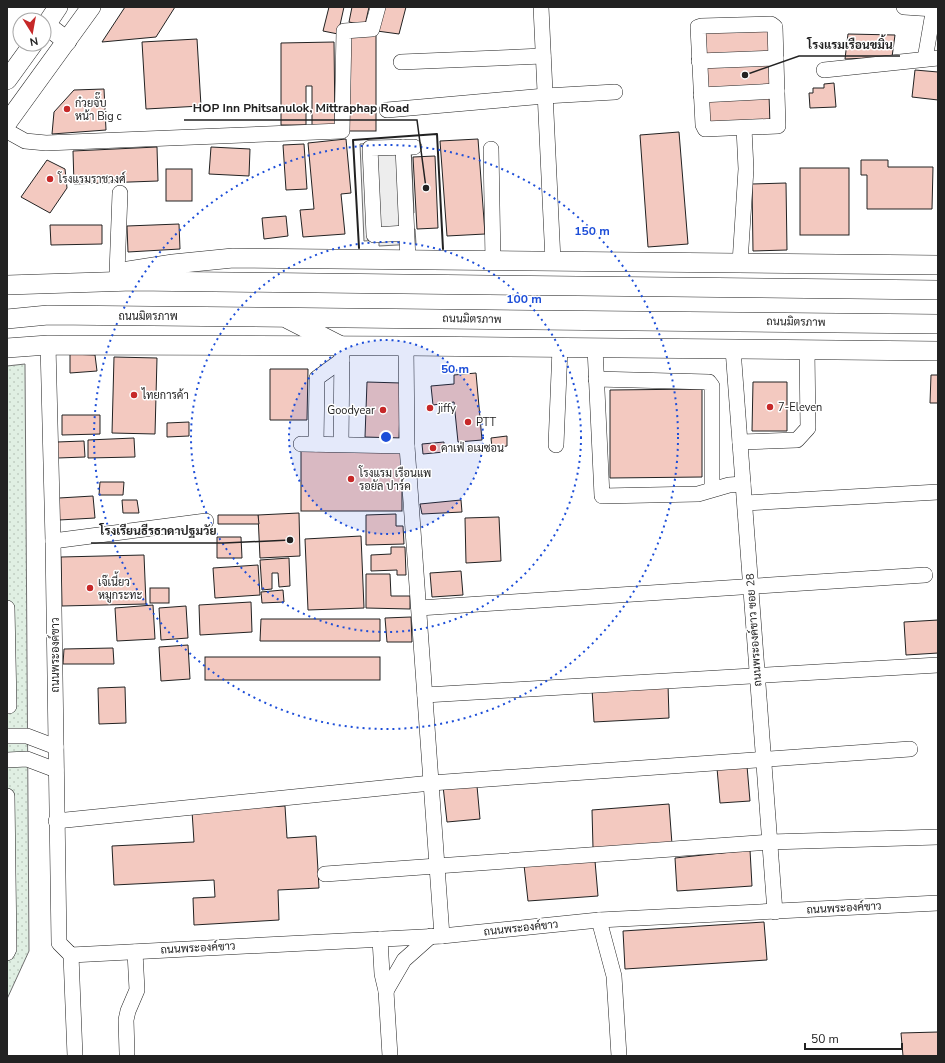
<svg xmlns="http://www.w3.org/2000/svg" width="945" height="1063" font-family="'Nunito Sans',Sarabun,sans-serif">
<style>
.park{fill:url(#park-dots);stroke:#6f6f6f}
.parking{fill:#ededed;stroke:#6f6f6f}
.building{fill:#f3c9c0;stroke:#222}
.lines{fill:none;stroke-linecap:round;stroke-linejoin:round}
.minor-casing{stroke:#222;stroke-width:16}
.major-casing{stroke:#222;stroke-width:20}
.minor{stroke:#fff;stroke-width:15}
.major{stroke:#fff;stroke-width:19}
.wall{stroke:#222;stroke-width:2}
.ring{fill:none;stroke:#1d4ed8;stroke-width:2;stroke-dasharray:2 4}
.poi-dot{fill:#c62828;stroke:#fff;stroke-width:1.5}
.labels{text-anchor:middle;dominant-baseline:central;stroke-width:3;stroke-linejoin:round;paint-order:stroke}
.poi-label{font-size:11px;fill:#222;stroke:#fff;text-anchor:start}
.street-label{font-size:11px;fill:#222;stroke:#fff}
.centre{fill:#1d4ed8;stroke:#fff;stroke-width:2}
.ring-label{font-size:12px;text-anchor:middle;font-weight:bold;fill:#1d4ed8;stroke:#fff;stroke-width:3;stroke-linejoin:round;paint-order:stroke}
.leader{fill:none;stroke:#222;stroke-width:1.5}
.callout-dot{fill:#222;stroke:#fff;stroke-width:1.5}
.callout-label{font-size:12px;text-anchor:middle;font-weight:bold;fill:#222;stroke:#fff;stroke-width:3;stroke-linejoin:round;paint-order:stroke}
</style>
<defs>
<pattern id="park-dots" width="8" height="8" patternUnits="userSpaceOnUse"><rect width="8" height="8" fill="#e0efe3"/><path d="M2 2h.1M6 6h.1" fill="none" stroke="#c0cdc2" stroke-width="1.8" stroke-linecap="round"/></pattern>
</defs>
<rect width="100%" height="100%" fill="#fff"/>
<polygon class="park" points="25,364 29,951 7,999 7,366"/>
<polygon class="parking" points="411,141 414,213 410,213 410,230 415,229 416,244 379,246 379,240 364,241 360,144"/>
<g class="building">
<polygon points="125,7 175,7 156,37 102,42"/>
<polygon points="329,7 344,7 338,34 323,31"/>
<polygon points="352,7 369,7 365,25 349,22"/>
<polygon points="382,7 406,7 399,34 377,31"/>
<polygon points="768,26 769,52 701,55 700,29"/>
<polygon points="848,34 895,35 892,57 845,59"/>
<rect x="349" y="35" width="27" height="96"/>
<polygon points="197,39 201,106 146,109 142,42"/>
<polygon points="334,42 335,125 312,125 312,86 306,86 306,125 281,125 281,43"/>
<polygon points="769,61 770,87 703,89 702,63"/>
<polygon points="915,70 938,72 938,100 912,97"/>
<polygon points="834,83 836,107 810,108 809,93 813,93 813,88 824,88 824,84"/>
<polygon points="104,89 106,130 52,134 54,112 74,90"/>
<polygon points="769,95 770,122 704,124 704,97"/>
<polygon points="679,132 688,244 648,247 640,135"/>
<polygon points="346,139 351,193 341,194 345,234 303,237 300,210 314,209 308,143"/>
<polygon points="478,139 485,234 447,236 440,141"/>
<polygon points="304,144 307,189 286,190 283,145"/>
<polygon points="157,147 158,181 74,184 73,151"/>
<polygon points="211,147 250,149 249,176 209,174"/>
<polygon points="435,156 438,228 417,229 413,157"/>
<polygon points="47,160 65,169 67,188 50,213 21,197"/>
<polygon points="861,160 888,160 888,167 933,167 932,209 867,209 867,175 861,175"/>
<rect x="800" y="168" width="49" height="67"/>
<rect x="166" y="169" width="26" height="32"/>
<polygon points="786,183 787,250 753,251 752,184"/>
<polygon points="286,216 288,236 264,239 262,218"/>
<polygon points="179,224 180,249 128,252 127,226"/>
<polygon points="50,225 102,225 102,244 51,245"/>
<polygon points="70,354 95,355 97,371 70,373"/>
<polygon points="114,357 157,358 155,434 112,433"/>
<polygon points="270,369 308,369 307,420 270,420"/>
<polygon points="476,373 482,440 458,442 454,402 433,405 431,386 454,384 454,375"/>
<polygon points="931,375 938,375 938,403 930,403"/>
<polygon points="367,382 401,383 399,438 365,437"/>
<polygon points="753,382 787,382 787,431 752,431"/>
<polygon points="702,389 702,477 610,478 610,390"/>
<polygon points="62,415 100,415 100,434 62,435"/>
<polygon points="189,422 189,436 167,437 167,423"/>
<polygon points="507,436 507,446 492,448 491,438"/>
<polygon points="134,438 135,457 88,458 88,440"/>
<polygon points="84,441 85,457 58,458 57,442"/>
<polygon points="444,442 444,452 423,454 422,444"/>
<rect x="301" y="448" width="101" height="63"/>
<polygon points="100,482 124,482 123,495 99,495"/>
<polygon points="93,496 95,518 59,520 59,498"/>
<polygon points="122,500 137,500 139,513 123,513"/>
<polygon points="461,500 462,512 422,514 420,504"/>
<polygon points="299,513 300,556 260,558 258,515"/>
<polygon points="396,514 396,526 403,526 404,544 366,545 366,515"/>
<polygon points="218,515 258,515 259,524 218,524"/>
<polygon points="499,517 501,561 466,563 465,518"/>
<polygon points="361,536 364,608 308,610 305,539"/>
<polygon points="217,537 241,537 242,558 217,558"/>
<polygon points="391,547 405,547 406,575 397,575 397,570 371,571 371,555 391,554"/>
<polygon points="144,555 146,604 62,606 61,557"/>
<polygon points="289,558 290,586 279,587 278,573 272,573 272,589 262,590 260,560"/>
<polygon points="258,565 260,595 215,598 213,568"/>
<polygon points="461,571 463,595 432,597 430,573"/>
<polygon points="366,574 390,574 391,596 410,596 410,609 366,608"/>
<rect x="150" y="588" width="19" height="15"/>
<polygon points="283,590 284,602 262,603 261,592"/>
<polygon points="251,602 252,632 200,635 199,605"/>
<polygon points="153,605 155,639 117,641 115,608"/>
<polygon points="186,606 188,638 161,640 159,608"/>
<polygon points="411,617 412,642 387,642 385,618"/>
<polygon points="261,619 380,619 380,641 260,641"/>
<polygon points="938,620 938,653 906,655 904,622"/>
<polygon points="188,645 190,679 161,681 159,647"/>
<polygon points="113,648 114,664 63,664 64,649"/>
<rect x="205" y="657" width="175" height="23"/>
<polygon points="668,684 669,718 594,722 592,689"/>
<polygon points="125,687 126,723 99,724 98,688"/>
<polygon points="747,766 750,801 720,803 717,768"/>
<polygon points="443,786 477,786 480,819 447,822"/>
<polygon points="669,804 672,844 593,848 592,810"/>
<polygon points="285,806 287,838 316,836 319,888 278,890 279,920 194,925 193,898 215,897 214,880 114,885 112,846 194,842 192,811"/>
<polygon points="750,850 752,886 677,891 675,858"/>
<polygon points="595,861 598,896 528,901 524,865"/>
<polygon points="764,922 767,960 625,969 623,931"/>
<polygon points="938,1032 938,1056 903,1056 901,1033"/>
</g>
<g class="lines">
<g class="minor-casing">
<g id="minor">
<polyline points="541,7 553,261"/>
<polyline points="904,7 934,9"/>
<polygon points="771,24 775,27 778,126 705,129 703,125 698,27 701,26"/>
<polyline points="925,59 934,7"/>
<polyline points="699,61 776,58"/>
<polyline points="401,62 543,56"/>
<polyline points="824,70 938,58"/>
<polyline points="701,95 777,91"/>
<polyline points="387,110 545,96 615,92"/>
<polyline points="7,131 25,141 46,143 342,131 344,31 372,29 378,7"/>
<polyline points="403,147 408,260"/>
<polyline points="491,149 493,261"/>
<polyline points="406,233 374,235 370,148 414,147"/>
<polyline points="740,263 746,169 744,128"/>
<polyline points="117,273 120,193"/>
<polyline points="48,345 53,541 59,943 71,955 442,936 599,920 938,903"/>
<polyline points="406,346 407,446 442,936"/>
<polyline points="595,348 602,496 698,494 729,485 743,484"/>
<polyline points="733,349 775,912"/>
<polyline points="596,379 709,382 712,386 712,489"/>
<polyline points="740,442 797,440 808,428 807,350"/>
<polyline points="301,444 407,446"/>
<polyline points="316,444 317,378 342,360"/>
<polyline points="341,444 342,346"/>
<polyline points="556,445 560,348"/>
<polyline points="745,503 938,492"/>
<polyline points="53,541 206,521"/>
<polyline points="7,608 9,706 7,706"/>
<polyline points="419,608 925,575"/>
<polyline points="425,695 938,665"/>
<polyline points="7,736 27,736 56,747"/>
<polyline points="7,760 27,759 56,770"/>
<polyline points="7,796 9,949 7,953"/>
<polyline points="56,821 431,783 910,749"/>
<polyline points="325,874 770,842 938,837"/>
<polyline points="599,920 614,976 619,1056"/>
<polyline points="380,939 382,974 386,991 390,1056"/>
<polyline points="71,955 75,1056"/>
<polyline points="386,991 404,960 431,936"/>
<polyline points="127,1053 126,1020 128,1011 137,990 135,952"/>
</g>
</g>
<g class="major-casing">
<g id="major">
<polyline points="46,25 67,41"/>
<polyline points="44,28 58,7"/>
<polyline points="7,80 33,44"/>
<polyline points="7,123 91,7"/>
<polyline points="122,272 173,264 233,258 938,265"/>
<polyline points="7,285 133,281 938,290"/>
<polyline points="7,319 48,315 938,324"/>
<polyline points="288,319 339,345"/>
<polyline points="7,348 48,345 406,346 938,351"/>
</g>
</g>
<use href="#minor" class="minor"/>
<use href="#major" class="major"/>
<polyline class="wall" points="359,248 353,140 437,134 443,249"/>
</g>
<circle cx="386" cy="437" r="97" fill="#1d4ed8" fill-opacity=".12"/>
<g class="ring">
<circle cx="386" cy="437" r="97"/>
<circle cx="386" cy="437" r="195"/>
<circle cx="386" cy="437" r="292"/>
</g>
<g class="poi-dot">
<circle cx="67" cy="109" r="4"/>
<circle cx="50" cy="179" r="4"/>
<circle cx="134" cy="395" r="4"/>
<circle cx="770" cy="407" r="4"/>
<circle cx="430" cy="408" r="4"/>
<circle cx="383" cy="410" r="4"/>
<circle cx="468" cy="422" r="4"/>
<circle cx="433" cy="448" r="4"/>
<circle cx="351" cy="479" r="4"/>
<circle cx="90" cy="588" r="4"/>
</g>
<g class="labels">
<g class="poi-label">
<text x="75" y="103">ก๋วยจั๊บ<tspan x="75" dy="13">หน้า Big c</tspan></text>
<text x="58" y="179">โรงแรมราชวงศ์</text>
<text x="142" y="395">ไทยการค้า</text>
<text x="778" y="407">7-Eleven</text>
<text x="438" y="408">jiffy</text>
<text x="375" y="410" text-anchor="end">Goodyear</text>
<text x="476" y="422">PTT</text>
<text x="441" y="448">คาเฟ่ อเมซอน</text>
<text x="359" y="473">โรงแรม เรือนแพ<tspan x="359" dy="13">รอยัล ปาร์ค</tspan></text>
<text x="98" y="582">เจ๊เนี้ยว<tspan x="98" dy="13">หมูกระทะ</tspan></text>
</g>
<g class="street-label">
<text x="148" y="316">ถนนมิตรภาพ</text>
<text transform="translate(472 319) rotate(1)">ถนนมิตรภาพ</text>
<text transform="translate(796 322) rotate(1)">ถนนมิตรภาพ</text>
<text transform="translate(754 630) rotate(-94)">ถนนพระองค์ขาว ซอย 28</text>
<text transform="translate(55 655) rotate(-90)">ถนนพระองค์ขาว</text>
<text transform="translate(844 908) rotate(-3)">ถนนพระองค์ขาว</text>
<text transform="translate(521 928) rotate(-6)">ถนนพระองค์ขาว</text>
<text transform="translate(198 948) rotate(-3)">ถนนพระองค์ขาว</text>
</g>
</g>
<circle cx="386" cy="437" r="6" class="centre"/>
<g class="ring-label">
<text x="592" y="235">150 m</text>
<text x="524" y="303">100 m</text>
<text x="455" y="373">50 m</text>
</g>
<path class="leader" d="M745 75L799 56H900M426 188L417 120H184M290 540L224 543H91"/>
<g class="callout-dot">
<circle cx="745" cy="75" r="4"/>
<circle cx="426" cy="188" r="4"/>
<circle cx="290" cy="540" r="4"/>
</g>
<g class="callout-label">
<text x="850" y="49">โรงแรมเรือนขมิ้น</text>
<text x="301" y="112">HOP Inn Phitsanulok, Mittraphap Road</text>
<text x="158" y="535">โรงเรียนธีรธาดาปฐมวัย</text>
</g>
<rect width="945" height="1063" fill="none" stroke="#222222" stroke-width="16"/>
<g transform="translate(32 32) rotate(169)"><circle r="19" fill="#ffffff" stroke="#a7a7a7"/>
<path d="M0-3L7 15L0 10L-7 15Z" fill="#c62828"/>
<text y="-6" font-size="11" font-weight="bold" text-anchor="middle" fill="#222222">N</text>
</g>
<path d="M805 1043v6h97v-6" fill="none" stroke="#222222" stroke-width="2"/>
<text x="811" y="1043" font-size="12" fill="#222222" stroke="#ffffff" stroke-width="3" paint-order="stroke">50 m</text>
</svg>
